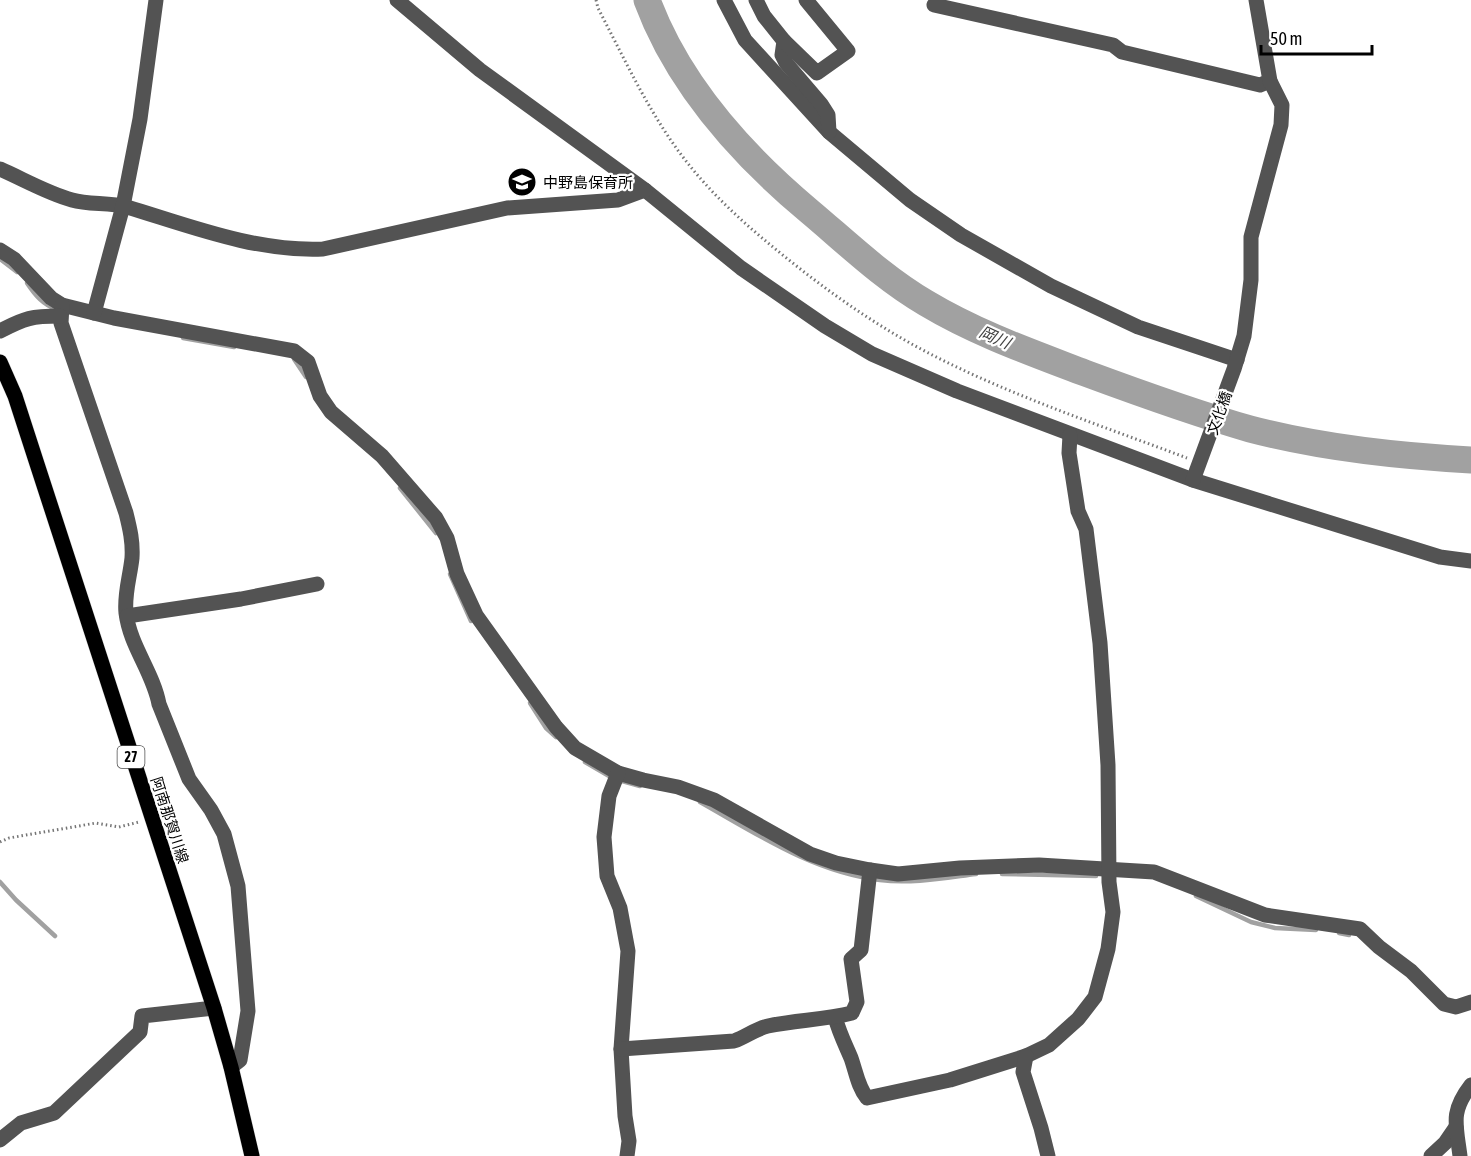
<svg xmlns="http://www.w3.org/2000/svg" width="1471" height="1156" font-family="'Asap Condensed','Noto Sans JP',sans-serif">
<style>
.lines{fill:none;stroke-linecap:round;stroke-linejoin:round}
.stream{stroke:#a1a1a1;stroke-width:4.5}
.river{stroke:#a1a1a1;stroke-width:27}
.major-casing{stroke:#dbdbdb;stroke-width:16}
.path{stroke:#757575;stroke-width:3;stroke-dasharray:1.5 3;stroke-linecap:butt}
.minor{stroke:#535353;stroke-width:15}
.major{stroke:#000;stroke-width:15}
.labels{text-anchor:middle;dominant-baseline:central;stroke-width:4.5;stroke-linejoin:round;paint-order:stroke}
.shield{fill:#fff;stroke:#4c4c4c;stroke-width:1.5}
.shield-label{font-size:14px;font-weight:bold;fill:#000}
.poi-label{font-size:15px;fill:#000;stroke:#fff;text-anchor:start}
.street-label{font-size:15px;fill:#000;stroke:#fff}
.water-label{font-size:16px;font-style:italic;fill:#424242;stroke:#fff}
</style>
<rect width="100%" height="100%" fill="#fff"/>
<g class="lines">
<g class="stream">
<polyline points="0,259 17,272"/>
<path d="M27 283C35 295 43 305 58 310"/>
<polyline points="183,338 234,347"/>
<polyline points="294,359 306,377"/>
<polyline points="400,488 436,533"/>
<polyline points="450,574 471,621"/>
<polyline points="530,703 546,728 556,737"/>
<polyline points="585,762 609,776"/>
<polyline points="622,781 640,786"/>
<path d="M700 802C757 834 813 872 880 880 911 884 944 878 976 874"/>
<polyline points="1002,874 1096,876"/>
<polyline points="0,882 16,900 55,936"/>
<polyline points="1196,896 1251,922 1275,928 1316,930"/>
<polyline points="1339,933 1349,935"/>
</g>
<path class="river" d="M647 0C678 84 741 154 809 211 846 242 883 278 926 303 976 333 1030 352 1085 373 1139 393 1194 413 1250 429 1322 448 1397 456 1471 460"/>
<g class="major-casing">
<polyline id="major" points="0,362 15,396 38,467 214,1008 231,1067 252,1156"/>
</g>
<g class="path">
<path d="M596 0 598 8C625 60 650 115 686 161 714 197 748 227 784 256 826 290 871 322 919 348 1003 393 1097 424 1187 458"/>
<polyline points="0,842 9,838 96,823 119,827 139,822"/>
</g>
<g class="minor">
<polyline points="397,0 480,70 645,190 741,268 825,326 872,354 957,391 1193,480 1440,557 1471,561"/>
<polyline points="724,0 745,40 829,132 910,200 961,235 1051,286 1138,327 1237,360"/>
<polyline points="756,0 764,16 784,41 782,55 786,63 821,104 828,115 829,132"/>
<polyline points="934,5 1113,45 1122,52 1260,85 1270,81"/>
<polyline points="784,41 817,73 848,51 806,0"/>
<path d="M0 169C23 179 47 193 72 200 89 205 109 202 127 207 190 226 256 252 323 249L507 208 618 200 645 190"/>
<polyline points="0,250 14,259 51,298 62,305 114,318 294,351 308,362 320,396 331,412 382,456 436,518 447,538 457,574 476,615 556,727 575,748 618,773 643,780 678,787 714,800 810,854 836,863 870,870 898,874 960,868 1039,865 1154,872 1265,915 1360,929 1379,947 1411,971 1444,1004 1456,1007 1471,1002"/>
<path d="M62 305 61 323 126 513C130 529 133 542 132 558 130 577 124 594 126 613 130 646 153 672 159 704L189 779 211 810 224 834 238 886 248 1011 240 1060 231 1067"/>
<polyline points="94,313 123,206 140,119 156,0"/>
<path d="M0 331C25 318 32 316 60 316"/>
<polyline points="1193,480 1234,369 1244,336 1251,280 1251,237 1281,125 1282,105 1270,81 1256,0"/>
<polyline points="127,616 241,599 317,584"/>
<polyline points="618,773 609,796 604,837 607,876 620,908 628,951 621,1049 625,1116 629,1141 627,1156"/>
<path d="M835 1017C839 1032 845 1044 851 1058 856 1072 858 1087 867 1098L950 1080 1026 1056 1049 1045 1078 1019 1095 997 1108 949 1113 912 1109 882 1108 765 1100 643 1086 529 1078 511 1069 453 1070 435"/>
<path d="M621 1049 734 1041C746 1037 755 1029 768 1026 795 1020 824 1020 852 1013L857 1002 851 959 861 950 870 870"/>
<polyline points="1026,1056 1023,1072 1041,1128 1048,1156"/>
<polyline points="0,1140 21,1123 54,1113 140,1032 142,1016 214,1008"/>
<polyline points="1431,1156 1445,1143 1456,1127"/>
<path d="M1460 1156C1456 1124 1450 1112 1471 1085"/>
</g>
<use href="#major" class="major"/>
</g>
<defs>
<g id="school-disc" transform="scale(1.5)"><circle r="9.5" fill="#000" stroke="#fff"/><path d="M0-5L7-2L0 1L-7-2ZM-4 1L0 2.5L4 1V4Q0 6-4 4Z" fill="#fff"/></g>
</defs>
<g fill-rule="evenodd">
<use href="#school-disc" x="522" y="182"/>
</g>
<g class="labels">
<rect class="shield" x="117.5" y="746" width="27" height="22" rx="4.5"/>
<g class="shield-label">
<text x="131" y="757">27</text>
</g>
<g class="poi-label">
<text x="543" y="182">中野島保育所</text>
</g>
<g class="street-label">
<text transform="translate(1219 413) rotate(-70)">文化橋</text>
<text transform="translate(170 820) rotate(72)">阿南那賀川線</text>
</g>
<g class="water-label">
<text transform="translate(995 337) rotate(24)">岡川</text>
</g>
</g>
<path d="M1261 45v9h111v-9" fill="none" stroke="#000000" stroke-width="3"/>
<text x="1270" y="45" font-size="18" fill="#000000" stroke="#ffffff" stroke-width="4.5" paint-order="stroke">50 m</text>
</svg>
